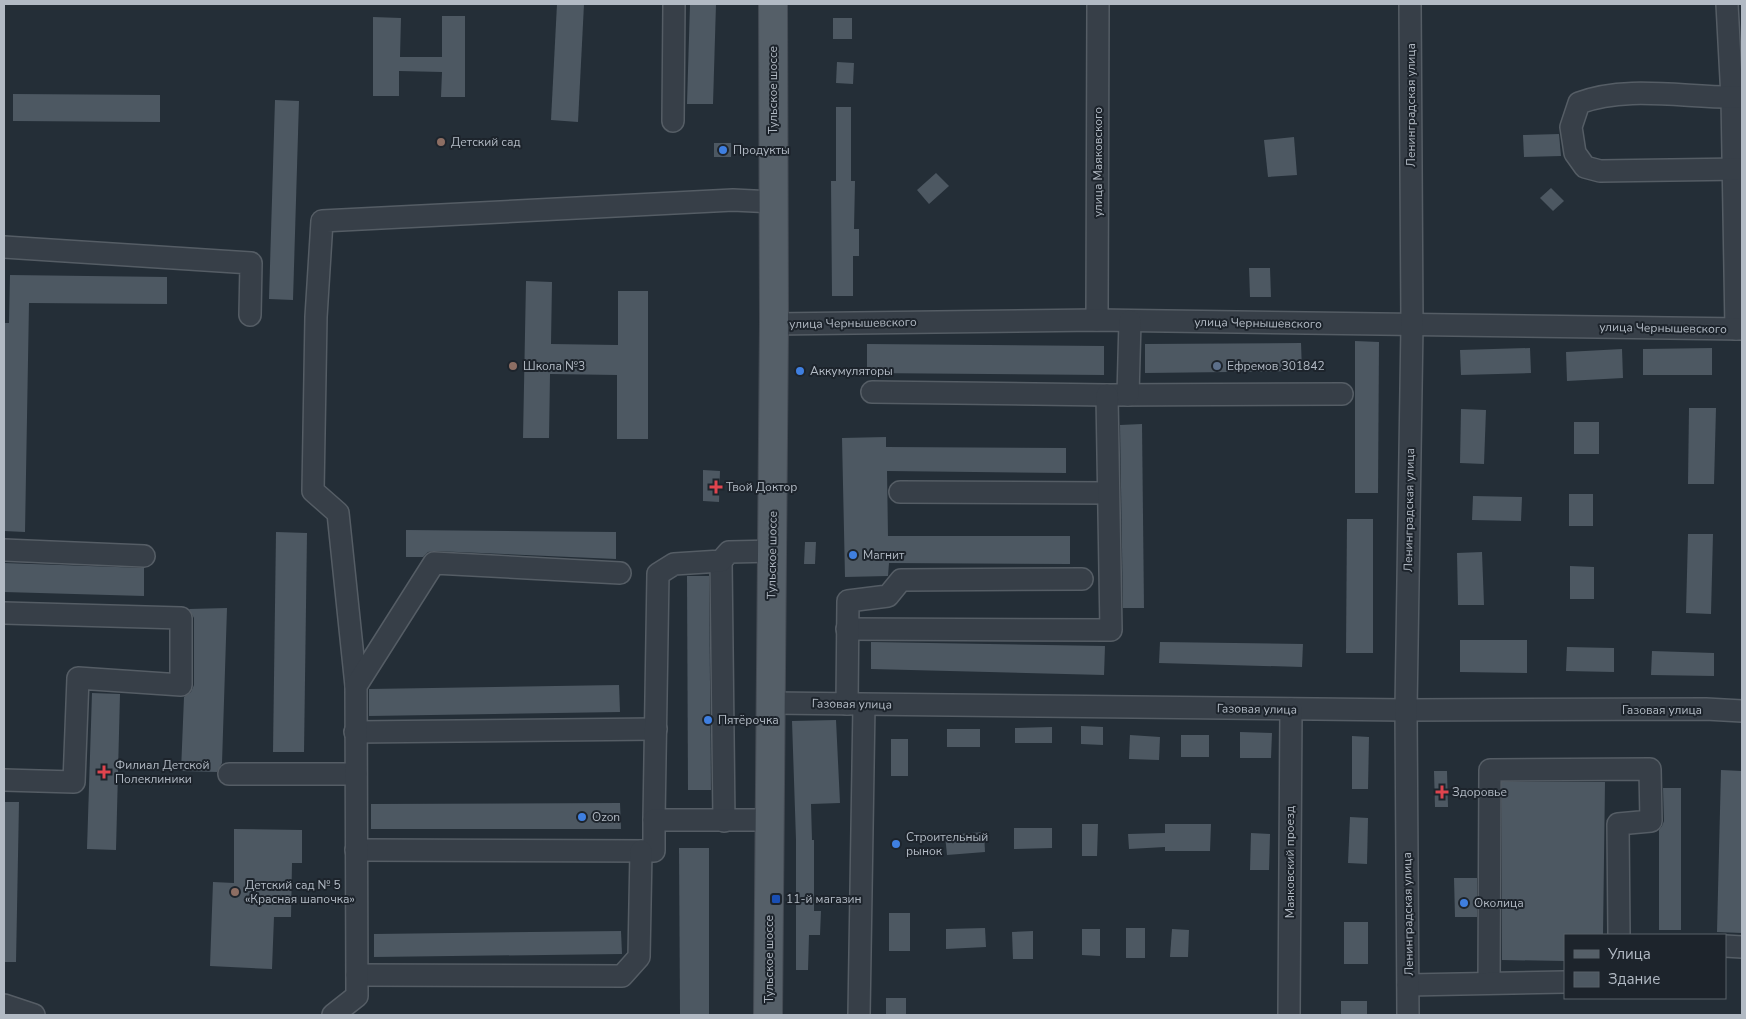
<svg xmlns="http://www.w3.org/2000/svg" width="1746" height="1019" font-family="'Nunito Sans',sans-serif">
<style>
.building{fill:#4d5862}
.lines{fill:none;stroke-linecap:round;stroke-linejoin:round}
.minor-casing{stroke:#555d65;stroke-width:24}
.major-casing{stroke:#444b54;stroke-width:30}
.minor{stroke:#373f48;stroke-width:21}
.major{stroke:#555f68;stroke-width:28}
.education-dot{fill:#8d6e63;stroke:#1d242c;stroke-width:2}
.shop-dot{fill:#3f7fe0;stroke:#1d242c;stroke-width:2}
.service-dot{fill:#5c6f8a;stroke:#1d242c;stroke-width:2}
.health-dot{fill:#e0444e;stroke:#1d242c;stroke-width:2}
.transit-dot{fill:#1a4fb4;stroke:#1d242c;stroke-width:2}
.labels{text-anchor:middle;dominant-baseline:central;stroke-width:4;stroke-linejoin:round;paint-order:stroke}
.street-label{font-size:12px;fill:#b2bac4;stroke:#1d242c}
.poi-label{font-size:12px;fill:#b2bac4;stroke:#1d242c;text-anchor:start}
</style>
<rect width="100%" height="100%" fill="#242e37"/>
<g class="building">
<polygon points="557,4 584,4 578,122 551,120"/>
<polygon points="690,4 716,4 713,104 687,104"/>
<polygon points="442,16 465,16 465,97 441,97 442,72 399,71 399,96 373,96 373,17 401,18 400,57 442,57"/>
<rect x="833" y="18" width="19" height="21"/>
<polygon points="837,62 854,63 853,84 836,83"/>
<polygon points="13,94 160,95 160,122 13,121"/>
<polygon points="275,100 299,101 293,300 269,299"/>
<polygon points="836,107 851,107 851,181 855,181 854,229 859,229 859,256 853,256 853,296 832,296 831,181 836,181"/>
<polygon points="1559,134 1561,156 1524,157 1523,135"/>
<polygon points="1294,137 1297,175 1268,177 1264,140"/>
<rect x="714" y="143" width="17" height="14"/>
<polygon points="936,173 949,186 929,204 917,190"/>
<polygon points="1551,188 1564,201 1553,211 1540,198"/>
<polygon points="1249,268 1270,268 1271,297 1250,297"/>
<polygon points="10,275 167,277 167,304 29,303 25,532 4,531 4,323 9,323"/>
<polygon points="526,281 552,282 551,344 618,345 618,291 648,291 648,439 617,439 617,375 550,374 549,438 523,438"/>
<polygon points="1355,341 1379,342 1378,493 1355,493"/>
<polygon points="1301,343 1302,371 1145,373 1145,344"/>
<polygon points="867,344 1104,346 1104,375 867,373"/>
<polygon points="1530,348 1531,373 1461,375 1460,350"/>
<polygon points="1712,348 1712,375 1643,375 1643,349"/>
<polygon points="1622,349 1623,378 1567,381 1566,352"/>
<polygon points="1689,408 1716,408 1714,484 1688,484"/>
<polygon points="1461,409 1486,410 1484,464 1460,463"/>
<rect x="1574" y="422" width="25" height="32"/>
<polygon points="1142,424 1144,608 1123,608 1120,425"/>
<polygon points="886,437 886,447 1066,448 1066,473 887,471 888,536 1070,536 1070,564 889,563 888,576 845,577 842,438"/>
<polygon points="703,470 720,471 719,502 703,501"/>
<rect x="1569" y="494" width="24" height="32"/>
<polygon points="1473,496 1522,497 1521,521 1472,520"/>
<polygon points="1347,519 1373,519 1373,653 1346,653"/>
<polygon points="406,530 616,532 616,559 435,551 428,552 423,557 406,557"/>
<polygon points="276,532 307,533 304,752 273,752"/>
<polygon points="1688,534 1713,534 1711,614 1686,613"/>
<polygon points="805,542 816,542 815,564 804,564"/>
<polygon points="1482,552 1484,605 1458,605 1457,553"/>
<polygon points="4,563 144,568 144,596 4,592"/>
<polygon points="1570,566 1594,567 1594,599 1570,599"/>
<polygon points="687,576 709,576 711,790 688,790"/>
<polygon points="227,608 222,763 217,772 181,771 184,697 191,692 194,685 194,618 189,609"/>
<polygon points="1460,640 1527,640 1527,673 1460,672"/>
<polygon points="871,642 1105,646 1104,675 871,669"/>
<polygon points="1160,642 1303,644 1302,667 1159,663"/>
<polygon points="1567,647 1614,648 1614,672 1566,671"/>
<polygon points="1652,651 1714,653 1714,676 1651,675"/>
<polygon points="619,685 620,712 369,716 369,689"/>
<polygon points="92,693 120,694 116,850 87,849"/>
<polygon points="836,720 840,803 811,804 812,840 814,840 814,911 821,911 820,935 809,935 808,970 796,970 796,840 792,721"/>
<polygon points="1081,726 1103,727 1103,745 1081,744"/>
<polygon points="1052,727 1052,743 1015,743 1015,728"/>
<rect x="947" y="729" width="33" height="18"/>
<polygon points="1240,732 1272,733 1271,758 1240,758"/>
<polygon points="1130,735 1160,737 1159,760 1129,759"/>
<rect x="1181" y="735" width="28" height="22"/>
<polygon points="1352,736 1369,737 1368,789 1352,789"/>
<rect x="891" y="739" width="17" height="37"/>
<polygon points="1721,770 1742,771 1742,933 1717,932"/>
<polygon points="1434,771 1447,771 1448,807 1435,807"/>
<polygon points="1502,782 1605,782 1603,935 1565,935 1565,961 1502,960"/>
<polygon points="1663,788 1681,788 1681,930 1659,930 1659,830 1662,826 1664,821"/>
<polygon points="4,802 19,802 16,962 4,962"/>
<polygon points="620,803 621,829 371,829 371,804"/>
<polygon points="1350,817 1368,818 1367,864 1348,863"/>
<polygon points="1082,824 1098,824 1097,856 1082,856"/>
<polygon points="1165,824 1211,824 1210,851 1165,851 1165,847 1129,849 1128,834 1165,833"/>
<polygon points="1014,828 1052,828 1052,848 1014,849"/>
<polygon points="234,829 302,830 302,863 292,863 291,917 274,917 272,969 210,966 213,882 234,883"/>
<polygon points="984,832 985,852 947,855 945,835"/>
<polygon points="1251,833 1270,834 1269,870 1250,870"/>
<polygon points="679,848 709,848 709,1015 680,1015"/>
<polygon points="1454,878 1477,878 1477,917 1455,917"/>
<rect x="889" y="913" width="21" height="38"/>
<rect x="1344" y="922" width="24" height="42"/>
<polygon points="985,928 986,947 946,949 946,929"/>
<rect x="1126" y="928" width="19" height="30"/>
<polygon points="1082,929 1100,929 1100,956 1082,955"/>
<polygon points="1172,929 1189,930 1188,957 1170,957"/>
<polygon points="621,931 622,954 374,957 374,934"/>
<polygon points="1033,931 1033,959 1013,959 1012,932"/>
<rect x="886" y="998" width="20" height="17"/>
<rect x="1341" y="1001" width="26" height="14"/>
</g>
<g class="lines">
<g class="minor-casing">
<g id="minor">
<polyline points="1727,4 1732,98 1736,329"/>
<path d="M1742 97C1690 99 1629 84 1579 103L1571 127 1575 153 1585 167 1600 171 1742 169"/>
<polyline points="673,121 674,4"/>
<polyline points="4,247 251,263 250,315"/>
<polyline points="1097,320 1098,4"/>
<polyline points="774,324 1097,320 1742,329"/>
<polyline points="872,392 1107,395 1342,394"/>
<polyline points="1128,395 1130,321"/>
<polyline points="900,492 1108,493"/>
<polyline points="4,550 144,556"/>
<polyline points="721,561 724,821"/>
<polyline points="4,613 181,618 181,685 78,678 74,782 4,780"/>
<polyline points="847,629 1111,630 1107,395"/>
<polyline points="356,686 338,513 313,491 316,317 322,221 733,200 773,202"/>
<polyline points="772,703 1406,710 1706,709 1742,711"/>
<polyline points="847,704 848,601 888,596 901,580 1082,579"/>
<polyline points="355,732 656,729"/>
<polyline points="229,774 356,774"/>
<polyline points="654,820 658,574 674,564 721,561 729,552 772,551"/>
<polyline points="356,850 654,851 654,820 770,820"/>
<polyline points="1725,946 1742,947"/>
<polyline points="357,975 622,976 639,957 641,851"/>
<polyline points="1489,983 1490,770 1650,769 1651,821 1618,824 1619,935"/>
<polyline points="1408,985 1565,982"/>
<polyline points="4,1005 34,1015"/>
<polyline points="333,1015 357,996 356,686 434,563 620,573"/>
<polyline points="859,1015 864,705"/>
<polyline points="1289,1015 1291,709"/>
<polyline points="1408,1015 1406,710 1412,325 1410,4"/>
</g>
</g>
<g class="major-casing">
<polyline id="major" points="768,1015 774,324 773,4"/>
</g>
<use href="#minor" class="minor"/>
<use href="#major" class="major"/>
</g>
<g class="education-dot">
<circle cx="441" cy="142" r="5"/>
<circle cx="513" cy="366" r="5"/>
<circle cx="235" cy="892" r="5"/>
</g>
<g class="shop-dot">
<circle cx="723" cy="150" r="5"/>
<circle cx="800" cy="371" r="5"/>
<circle cx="853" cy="555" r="5"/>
<circle cx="708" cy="720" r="5"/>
<circle cx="582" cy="817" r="5"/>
<circle cx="896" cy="844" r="5"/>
<circle cx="1464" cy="903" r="5"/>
</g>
<circle class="service-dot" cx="1217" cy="366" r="5"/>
<g class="health-dot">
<path d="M713.5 479.5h5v5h5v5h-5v5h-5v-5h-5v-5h5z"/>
<path d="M101.5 764.5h5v5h5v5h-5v5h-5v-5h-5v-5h5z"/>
<path d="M1439.5 784.5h5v5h5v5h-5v5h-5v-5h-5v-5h5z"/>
</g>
<rect class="transit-dot" x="771" y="894" width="10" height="10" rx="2.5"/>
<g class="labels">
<g class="street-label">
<text transform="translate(773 90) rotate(-90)">Тульское шоссе</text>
<text transform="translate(1411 105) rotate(-90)">Ленинградская улица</text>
<text transform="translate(1098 162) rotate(-90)">улица Маяковского</text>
<text transform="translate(853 323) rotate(-1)">улица Чернышевского</text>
<text transform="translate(1258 323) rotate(1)">улица Чернышевского</text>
<text transform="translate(1663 328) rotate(1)">улица Чернышевского</text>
<text transform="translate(1409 510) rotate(-89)">Ленинградская улица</text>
<text transform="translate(772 555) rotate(-89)">Тульское шоссе</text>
<text transform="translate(852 704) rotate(1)">Газовая улица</text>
<text transform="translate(1257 709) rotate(1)">Газовая улица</text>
<text x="1662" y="710">Газовая улица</text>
<text transform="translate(1290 862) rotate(-90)">Маяковский проезд</text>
<text transform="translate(1408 914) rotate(-91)">Ленинградская улица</text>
<text transform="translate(769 959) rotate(-90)">Тульское шоссе</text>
</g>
<g class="poi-label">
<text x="451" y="142">Детский сад</text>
<text x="733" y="150">Продукты</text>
<text x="523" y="366">Школа №3</text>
<text x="1227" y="366">Ефремов 301842</text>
<text x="810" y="371">Аккумуляторы</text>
<text x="726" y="487">Твой Доктор</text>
<text x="863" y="555">Магнит</text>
<text x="718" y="720">Пятёрочка</text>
<text x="115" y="765">Филиал Детской<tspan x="115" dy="14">Полеклиники</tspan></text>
<text x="1452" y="792">Здоровье</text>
<text x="592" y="817">Ozon</text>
<text x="906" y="837">Строительный<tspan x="906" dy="14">рынок</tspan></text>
<text x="245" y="885">Детский сад № 5<tspan x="245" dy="14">«Красная шапочка»</tspan></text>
<text x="786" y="899">11-й магазин</text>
<text x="1474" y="903">Околица</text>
</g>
</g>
<rect width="1746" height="1019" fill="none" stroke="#b2bac4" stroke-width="10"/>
<rect x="1564" y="934" width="162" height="65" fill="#1d242c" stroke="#596069"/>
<rect x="1574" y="950" width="25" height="8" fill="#555f68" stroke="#596069"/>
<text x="1608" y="959" font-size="15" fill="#b2bac4">Улица</text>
<rect x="1574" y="972" width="25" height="15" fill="#4d5862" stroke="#596069"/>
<text x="1608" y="984" font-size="15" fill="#b2bac4">Здание</text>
</svg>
